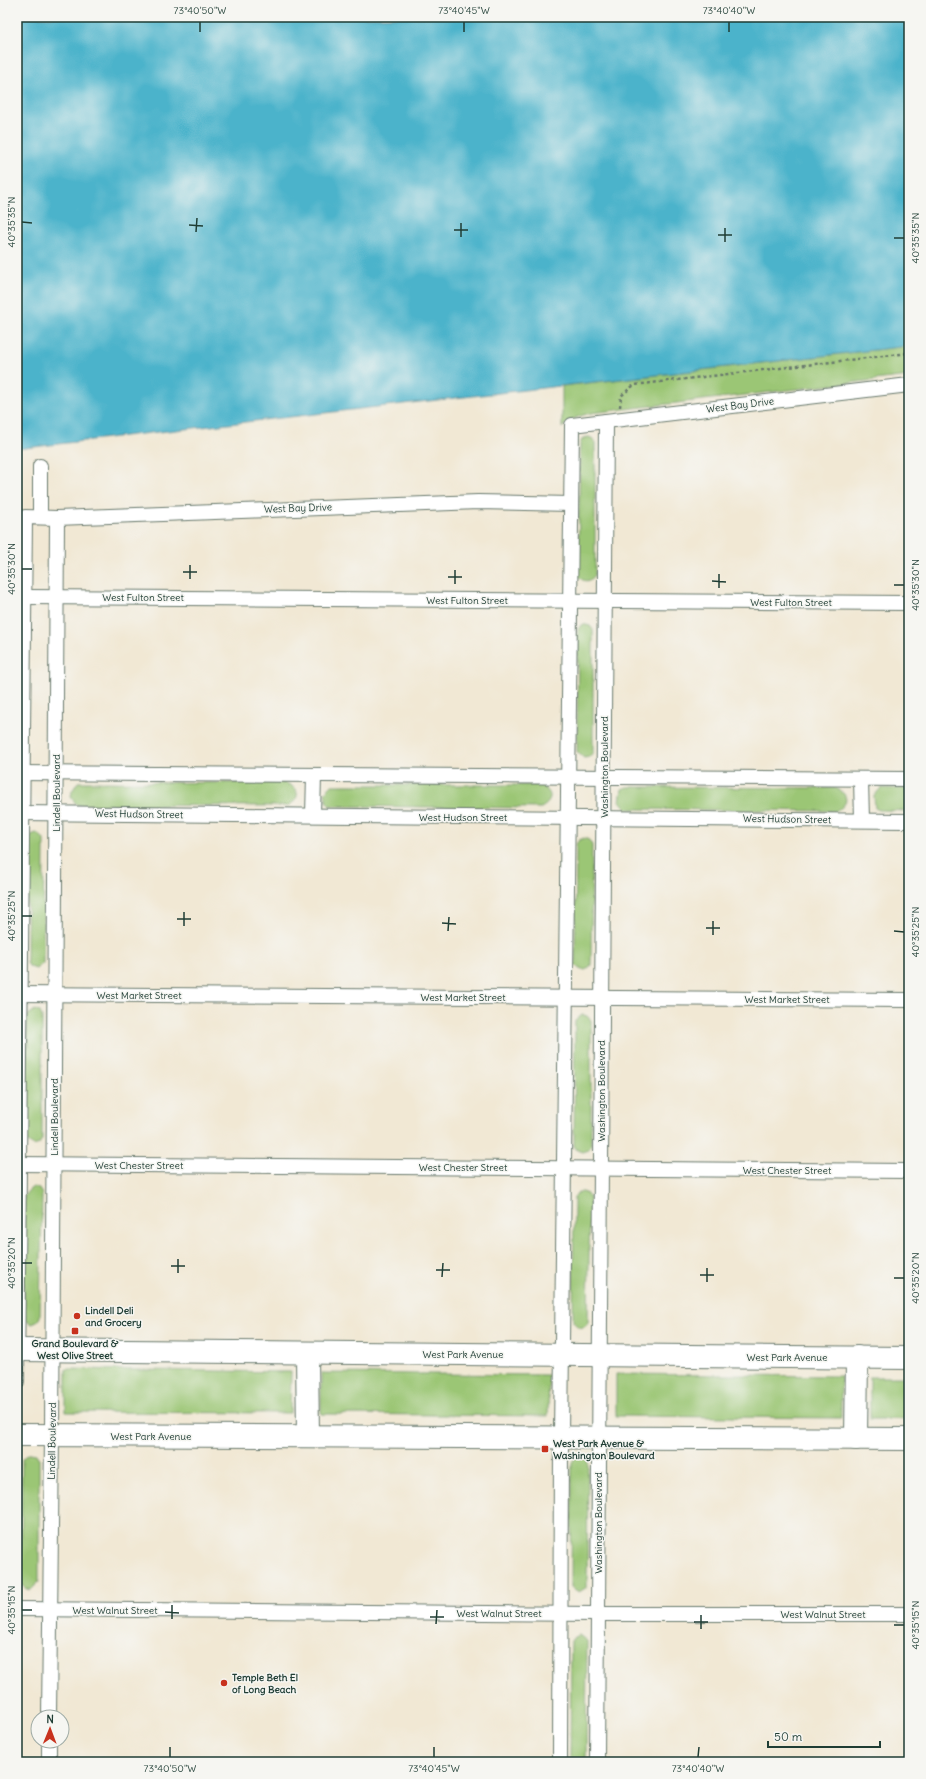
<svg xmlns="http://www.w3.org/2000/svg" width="926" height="1779" font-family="Delius,sans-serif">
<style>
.green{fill:#9bc674;stroke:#5d8254}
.water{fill:#4cb3cb;stroke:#367880}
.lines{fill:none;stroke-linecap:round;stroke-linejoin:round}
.street-casing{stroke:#68796c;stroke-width:16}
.highway-casing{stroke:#68796c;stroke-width:24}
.path{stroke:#68796c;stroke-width:2.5;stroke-dasharray:3 3;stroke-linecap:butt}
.street{stroke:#fff;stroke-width:14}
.highway{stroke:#fff;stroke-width:22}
.ticks{fill:none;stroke:#1f3d34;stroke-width:1.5}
.poi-dot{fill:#c8321e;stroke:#f6f6f2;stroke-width:1.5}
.labels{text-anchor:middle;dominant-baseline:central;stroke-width:3;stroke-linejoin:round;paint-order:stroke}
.street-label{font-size:10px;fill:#1f3d34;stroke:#f6f6f2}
.poi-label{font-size:10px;font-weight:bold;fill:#1f3d34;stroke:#f6f6f2;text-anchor:start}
.neatline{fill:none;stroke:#1f3d34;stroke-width:1.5}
.ticks-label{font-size:10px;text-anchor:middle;fill:#1f3d34}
</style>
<rect width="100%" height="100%" fill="#f6f6f2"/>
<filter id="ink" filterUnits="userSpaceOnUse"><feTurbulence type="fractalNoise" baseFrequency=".025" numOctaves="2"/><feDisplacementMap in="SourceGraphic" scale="8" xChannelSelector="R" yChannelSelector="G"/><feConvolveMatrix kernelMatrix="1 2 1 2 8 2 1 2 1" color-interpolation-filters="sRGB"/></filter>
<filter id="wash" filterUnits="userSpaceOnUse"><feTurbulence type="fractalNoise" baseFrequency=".012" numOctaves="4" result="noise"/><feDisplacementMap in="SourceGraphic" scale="16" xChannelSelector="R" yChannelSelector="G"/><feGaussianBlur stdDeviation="0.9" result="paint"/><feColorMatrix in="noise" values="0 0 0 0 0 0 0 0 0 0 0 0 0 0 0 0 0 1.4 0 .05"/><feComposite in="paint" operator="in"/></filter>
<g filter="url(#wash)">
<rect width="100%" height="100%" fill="#f1e8d4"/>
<g class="green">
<path d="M909 346V376L591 413C579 416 570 419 562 428V386Z"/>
<path d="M589 437 593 439 595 443V575C590 582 584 583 578 576L580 444 583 438Z"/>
<polygon points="582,624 590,626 593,630 593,752 589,757 584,758 577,752 578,629"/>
<path d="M78 782 286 783C300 789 301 798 288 806L77 805 71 797 72 791Z"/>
<path d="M332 785H539C553 791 554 801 541 808L331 806 327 803 325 792Z"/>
<path d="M627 787 835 788C848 793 850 803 837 811L627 809 620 801 622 789Z"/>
<polygon points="881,788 909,789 909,811 879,810 875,808 874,796"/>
<polygon points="36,833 40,835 44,840 43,963 36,969 30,967 27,963 28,840 31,835"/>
<path d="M584 838 589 840 592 845 591 965C586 972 580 972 575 964L576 844 579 840Z"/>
<polygon points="35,1010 40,1012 42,1017 42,1139 39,1144 34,1146 26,1141 27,1016"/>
<polygon points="582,1015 587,1016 591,1020 591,1146 588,1150 582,1152 577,1150 574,1146 575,1021"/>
<polygon points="33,1187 39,1189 42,1194 40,1317 37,1322 32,1324 24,1318 24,1196 29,1190"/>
<path d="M582 1192 587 1194 590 1198 588 1323C584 1330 578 1328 573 1322L574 1198 577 1193Z"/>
<polygon points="66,1369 291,1372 290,1413 66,1412"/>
<polygon points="321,1373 549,1375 548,1416 321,1414"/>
<polygon points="616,1374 841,1376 841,1418 616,1416"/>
<rect x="870" y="1377" width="39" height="42"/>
<polygon points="30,1453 36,1454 39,1459 39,1582 31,1590 25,1588 21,1583 22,1459 26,1455"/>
<polygon points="580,1456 585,1457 588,1461 587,1587 579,1592 571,1587 572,1462 576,1457"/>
<polygon points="579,1635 587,1641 586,1762 570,1762 571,1641 574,1637"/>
</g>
<polygon class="water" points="17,17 909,17 909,346 141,434 17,449"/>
</g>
<g filter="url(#ink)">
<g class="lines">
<g class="street-casing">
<g id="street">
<polyline points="40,517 40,466"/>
<polyline points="25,597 909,603"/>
<polyline points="17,773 909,779"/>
<polyline points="861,779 862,820"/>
<polyline points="17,813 909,821"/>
<polyline points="313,815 314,775"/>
<polyline points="17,994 909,1000"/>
<polyline points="17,1164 909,1171"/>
<polyline points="17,1382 25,517 57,518 478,502 571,504"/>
<polyline points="17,1609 597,1614 909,1614"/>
<polyline points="49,1717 52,1435 57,518"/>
<polyline points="49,1762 49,1741"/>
<polyline points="560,1762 561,1437 572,425 909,385"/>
<polyline points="597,1762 606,421"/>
</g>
</g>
<g class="highway-casing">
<g id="highway">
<polyline points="17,1350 909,1358"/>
<polyline points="307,1353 308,1436"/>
<polyline points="17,1435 909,1439"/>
<polyline points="856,1439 857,1357"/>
</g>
</g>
<polyline class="path" points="620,407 621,396 634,385 909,353"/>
<use href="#street" class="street"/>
<use href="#highway" class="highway"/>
</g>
</g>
<path class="ticks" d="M200 32V22M464 32V22M729 32V22M22 222 32 223M189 225 203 226M454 230H468M196 232 197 218M718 235H732M461 237V223M894 238H904M725 242V228M22 569H32M183 572H197M448 577H462M190 579V565M712 581 726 582M455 584V570M894 585H904M719 588V574M22 916H32M177 919H191M442 923 456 924M184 926V912M706 928H720M448 931 449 917M894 931 904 932M713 935V921M22 1263H32M171 1266H185M436 1270H450M178 1273V1259M700 1275H714M442 1277 443 1263M894 1278H904M707 1282V1268M22 1610H32M165 1612 179 1613M430 1617H444M172 1619V1605M694 1622H708M436 1624 437 1610M894 1625H904M701 1629V1615M170 1757V1747M434 1757V1747M698 1757 699 1747"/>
<g class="poi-dot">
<circle cx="77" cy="1316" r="4"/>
<rect x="71" y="1327" width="8" height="8" rx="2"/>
<rect x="541" y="1445" width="8" height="8" rx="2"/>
<circle cx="224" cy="1683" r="4"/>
</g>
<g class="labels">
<g class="street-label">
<text transform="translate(740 405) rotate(-7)">West Bay Drive</text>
<text transform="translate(298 508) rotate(-2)">West Bay Drive</text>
<text x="143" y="597">West Fulton Street</text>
<text x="467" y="600">West Fulton Street</text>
<text x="791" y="602">West Fulton Street</text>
<text transform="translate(604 767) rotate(-90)">Washington Boulevard</text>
<text transform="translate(56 793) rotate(-90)">Lindell Boulevard</text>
<text transform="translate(139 814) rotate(1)">West Hudson Street</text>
<text x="463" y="817">West Hudson Street</text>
<text transform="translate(787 819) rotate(1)">West Hudson Street</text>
<text x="139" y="995">West Market Street</text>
<text x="463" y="997">West Market Street</text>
<text x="787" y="999">West Market Street</text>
<text transform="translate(601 1091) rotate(-90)">Washington Boulevard</text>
<text transform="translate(54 1117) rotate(-90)">Lindell Boulevard</text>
<text x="139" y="1165">West Chester Street</text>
<text x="463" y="1167">West Chester Street</text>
<text x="787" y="1170">West Chester Street</text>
<text x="463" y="1354">West Park Avenue</text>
<text x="787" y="1357">West Park Avenue</text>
<text x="151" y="1436">West Park Avenue</text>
<text transform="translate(52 1441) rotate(-89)">Lindell Boulevard</text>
<text transform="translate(598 1523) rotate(-90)">Washington Boulevard</text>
<text x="115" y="1610">West Walnut Street</text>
<text x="499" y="1613">West Walnut Street</text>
<text x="823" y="1614">West Walnut Street</text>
</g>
<g class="poi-label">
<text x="85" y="1310">Lindell Deli<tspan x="85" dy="12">and Grocery</tspan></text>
<text x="75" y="1343" text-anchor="middle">Grand Boulevard &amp;<tspan x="75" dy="12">West Olive Street</tspan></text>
<text x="553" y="1443">West Park Avenue &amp;<tspan x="553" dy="12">Washington Boulevard</tspan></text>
<text x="232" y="1677">Temple Beth El<tspan x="232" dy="12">of Long Beach</tspan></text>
</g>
</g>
<rect width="926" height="1779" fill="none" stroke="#f6f6f2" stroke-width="44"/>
<g transform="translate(50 1729) rotate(1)"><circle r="19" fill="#f6f6f2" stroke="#a0aca6"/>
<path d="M0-3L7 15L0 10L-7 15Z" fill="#c8321e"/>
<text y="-6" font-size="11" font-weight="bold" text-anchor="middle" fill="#1f3d34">N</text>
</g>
<path d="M768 1741v6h112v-6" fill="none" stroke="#1f3d34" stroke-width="2"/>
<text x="774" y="1741" font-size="12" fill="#1f3d34" stroke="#f6f6f2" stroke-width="3" paint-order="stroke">50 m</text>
<rect x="22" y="22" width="882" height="1735" class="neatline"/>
<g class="ticks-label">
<text x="200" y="14">73°40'50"W</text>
<text x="464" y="14">73°40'45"W</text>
<text x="729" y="14">73°40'40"W</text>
<text transform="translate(11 222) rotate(-90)" y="4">40°35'35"N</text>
<text transform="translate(915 238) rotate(-90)" y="4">40°35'35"N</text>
<text transform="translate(11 569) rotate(-90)" y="4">40°35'30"N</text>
<text transform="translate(915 585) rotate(-90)" y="4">40°35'30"N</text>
<text transform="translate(11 916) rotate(-90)" y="4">40°35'25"N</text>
<text transform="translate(915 932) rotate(-90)" y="4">40°35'25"N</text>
<text transform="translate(11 1263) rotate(-90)" y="4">40°35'20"N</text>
<text transform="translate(915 1278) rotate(-90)" y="4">40°35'20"N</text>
<text transform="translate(11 1610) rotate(-90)" y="4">40°35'15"N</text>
<text transform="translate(915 1625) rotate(-90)" y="4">40°35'15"N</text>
<text x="170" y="1772">73°40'50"W</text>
<text x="434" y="1772">73°40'45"W</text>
<text x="698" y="1772">73°40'40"W</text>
</g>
</svg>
